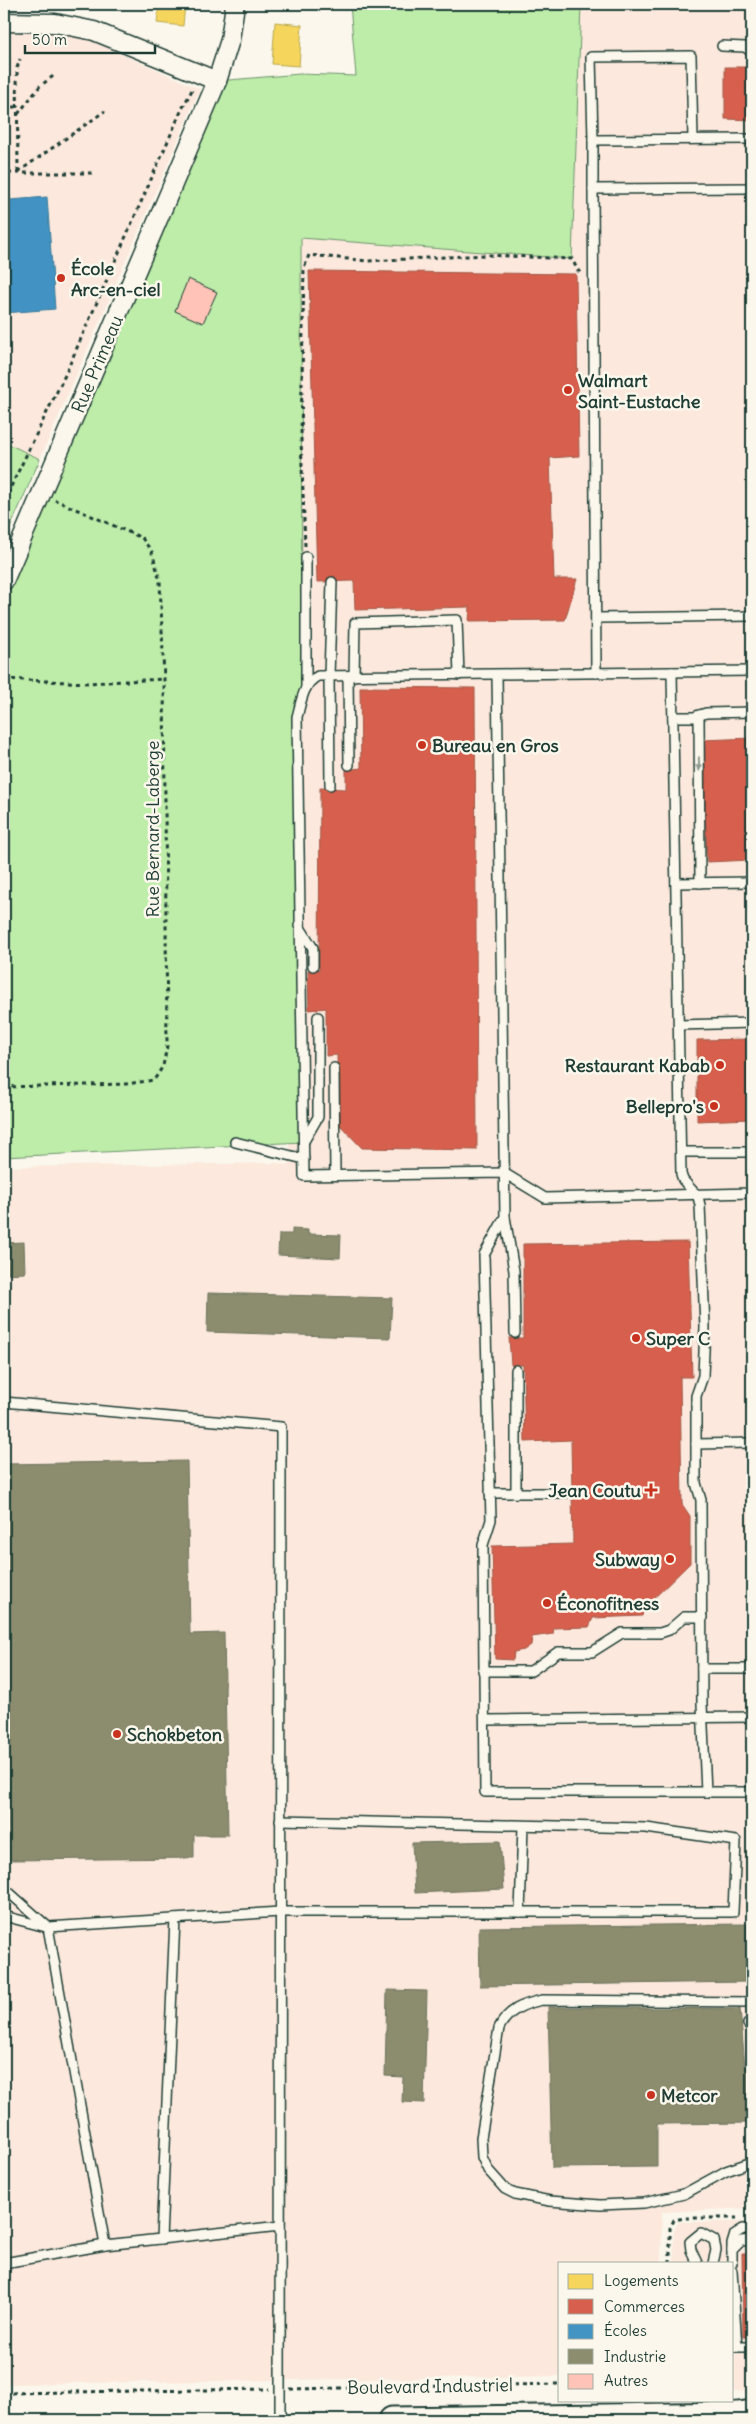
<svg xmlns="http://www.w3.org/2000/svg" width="756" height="2424" font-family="Delius,sans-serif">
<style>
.built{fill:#fce8dc}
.green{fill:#beeca9;stroke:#6e946e}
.homes{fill:#f6d55c;stroke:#b6a750}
.shops{fill:#d6604d;stroke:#9f5646}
.schools{fill:#4393c3;stroke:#387998}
.industry{fill:#8c8c6e;stroke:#6b745d}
.building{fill:#ffc4b7;stroke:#1f3d34}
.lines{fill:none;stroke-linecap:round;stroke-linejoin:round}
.lane-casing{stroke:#1f3d34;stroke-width:12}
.street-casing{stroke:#1f3d34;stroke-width:21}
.secondary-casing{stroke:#1f3d34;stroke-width:29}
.path{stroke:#1f3d34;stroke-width:3;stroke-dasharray:4 4;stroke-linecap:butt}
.lane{stroke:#fbf7ec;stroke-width:9}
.street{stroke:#fbf7ec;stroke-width:18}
.secondary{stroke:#fbf7ec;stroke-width:25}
.oneway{fill:#8d9a90}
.poi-dot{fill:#c8321e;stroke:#fbf7ec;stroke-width:2}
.labels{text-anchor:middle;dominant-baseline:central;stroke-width:5;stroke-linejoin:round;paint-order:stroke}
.poi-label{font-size:18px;font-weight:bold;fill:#1f3d34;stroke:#fbf7ec;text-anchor:start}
.street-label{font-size:18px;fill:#1f3d34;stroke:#fbf7ec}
</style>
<rect width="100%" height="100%" fill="#fbf7ec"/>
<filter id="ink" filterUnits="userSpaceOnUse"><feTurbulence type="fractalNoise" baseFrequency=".02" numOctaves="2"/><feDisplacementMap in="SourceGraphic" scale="10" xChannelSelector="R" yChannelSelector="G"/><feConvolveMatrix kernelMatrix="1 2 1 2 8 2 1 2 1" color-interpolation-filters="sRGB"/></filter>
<g filter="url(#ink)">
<g class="built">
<polygon points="350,4 752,4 752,2208 662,2212 661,2263 560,2263 560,2376 4,2384 4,1167 275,1163 289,1165 300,74 356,76"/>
<polygon points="4,26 56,30 83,37 200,89 40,459 4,442"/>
<polygon points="679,2222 752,2222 752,2391 732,2392 732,2263 674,2263 674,2228"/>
</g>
<g class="green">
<polygon points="350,4 581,4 572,259 301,238 303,1142 4,1157 4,566 217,81 300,74 356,76"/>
<polygon points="4,442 40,459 4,542"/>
</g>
<g class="homes">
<polygon points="159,4 185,4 183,26 157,23"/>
<polygon points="275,22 302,25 299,66 272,64"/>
</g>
<g class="shops">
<polygon points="725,67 752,67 752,120 725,119"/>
<polygon points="309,271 576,274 579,456 550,458 554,579 577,579 565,620 469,621 470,607 355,610 354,581 317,582"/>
<polygon points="360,687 475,688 477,1150 362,1148 338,1123 337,1055 326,1056 326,1008 309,1010 308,970 319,970 320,788 346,789 346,770 361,768"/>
<polygon points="752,738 752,860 707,862 703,740"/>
<polygon points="752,1039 752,1119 697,1121 697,1040"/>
<polygon points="688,1242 692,1377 680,1377 682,1504 690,1516 690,1563 644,1608 642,1616 593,1618 589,1627 554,1628 553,1634 532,1637 531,1645 524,1650 514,1652 513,1660 495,1659 492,1546 573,1544 571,1440 525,1442 523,1365 511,1365 509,1338 523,1338 523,1244"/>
<polygon points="742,2254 752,2254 752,2337 743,2337"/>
</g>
<polygon class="schools" points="4,124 10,200 47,197 55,309 4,313"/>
<g class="industry">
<polygon points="292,1229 308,1230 308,1234 341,1235 340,1258 278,1255 279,1234 292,1234"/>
<polygon points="24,1242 25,1273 4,1274 4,1243"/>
<polygon points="208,1293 392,1298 390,1338 207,1332"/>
<polygon points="187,1461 190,1634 224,1633 228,1835 194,1835 194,1858 9,1860 4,1464"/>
<polygon points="500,1841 504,1889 415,1893 412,1843"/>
<polygon points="747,1924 748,1982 480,1986 479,1927"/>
<polygon points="387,1990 427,1991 424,2103 402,2102 403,2077 385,2076"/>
<polygon points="548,2007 740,2009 745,2067 752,2067 752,2123 657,2124 657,2167 552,2168"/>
</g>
<polygon class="building" points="188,279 217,292 203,323 175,311"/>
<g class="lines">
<g class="lane-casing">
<g id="lane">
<polyline points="722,46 745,47 752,52"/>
<polyline points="593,140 591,57 691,56 693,139"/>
<polyline points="593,189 593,140 752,139"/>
<polyline points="306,557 306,688"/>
<polyline points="597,618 752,616"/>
<path d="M752 671 318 676C303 683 301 703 297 717L304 1176 504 1173 545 1198 752 1193"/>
<polyline points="672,672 681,1174 683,1180 698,1197 700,1205 705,1327 703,1376 696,1396 696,1483 701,1500 702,1704 706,1792"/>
<polyline points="596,673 593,189 752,188"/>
<polyline points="497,675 505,1217 484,1255 491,1520 483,1545 485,1792 752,1792"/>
<polyline points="348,676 349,765"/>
<polyline points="354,676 355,623 457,620 459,675"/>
<polyline points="699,715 700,883"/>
<polyline points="673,717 694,717 706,713 752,712"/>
<polyline points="330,785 329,676 332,582"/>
<polyline points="676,883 752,882"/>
<polyline points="299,926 313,948 313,966"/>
<polyline points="679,1025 752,1023"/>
<polyline points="334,1068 335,1175"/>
<polyline points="304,1141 318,1117 318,1017"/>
<polyline points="235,1142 304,1159"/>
<polyline points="681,1152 752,1152"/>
<polyline points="505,1217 514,1271 515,1333"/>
<polyline points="4,1402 281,1427 280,2420"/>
<polyline points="696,1444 752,1443"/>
<polyline points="490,1493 566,1493"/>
<polyline points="516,1493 516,1370"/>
<polyline points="702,1669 752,1669"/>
<polyline points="483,1671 531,1671 558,1652 592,1652 622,1633 660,1633 669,1630 684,1617 702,1617"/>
<polyline points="485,1720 752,1717"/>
<polyline points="4,1888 48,1927"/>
<polyline points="520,1912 523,1826"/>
<polyline points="4,1916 46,1927"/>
<path d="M752 2002 542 2000C523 2004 508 2010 499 2028L481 2138 482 2157 488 2170 505 2189 515 2194 550 2201 600 2205 644 2203 684 2194 726 2171 752 2162"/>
<polyline points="748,2024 752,2024"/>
<polyline points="161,2239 175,1919"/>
<polyline points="105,2245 48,1927 280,1912 733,1912 736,1841 646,1828 280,1820"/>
<polyline points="732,2250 741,2241 752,2240"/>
<polyline points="4,2263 105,2245 280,2226"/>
<polyline points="697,2263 691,2250 690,2242 701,2233 714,2240 716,2250 713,2263"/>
<polyline points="732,2263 732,2244 735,2234 743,2229 752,2229"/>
<polyline points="732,2271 737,2347"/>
<polyline points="732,2347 752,2347"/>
</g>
</g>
<g class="street-casing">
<g id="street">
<polyline points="4,22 55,23 94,31 217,81"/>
<polyline points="4,581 217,81 230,40 235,4"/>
</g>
</g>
<g class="secondary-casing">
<polyline id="secondary" points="392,2420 738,2415 752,2413"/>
</g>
<g class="path">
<polyline points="4,47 7,45"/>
<polyline points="4,107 18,107"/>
<polyline points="18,114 40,86 56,74"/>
<polyline points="18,172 17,68 20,59"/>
<polyline points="18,172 105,111"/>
<polyline points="8,173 94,173"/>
<polyline points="4,501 65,375 182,109 193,88"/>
<polyline points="305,546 301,439 304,268 309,255 368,261 486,255 572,259 578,271 581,271"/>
<polyline points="4,679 88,683 164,679"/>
<polyline points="4,1087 126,1084 154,1080 163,1066 167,1046 164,679 160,581 152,552 142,538 55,500"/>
<polyline points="670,2263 670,2228 674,2220 684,2218 737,2218"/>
<polyline points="290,2389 560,2384"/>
<polyline points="4,2393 269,2389"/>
</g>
<use href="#lane" class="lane"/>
<use href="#street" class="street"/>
<use href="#secondary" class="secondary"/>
</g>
<defs><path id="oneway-solid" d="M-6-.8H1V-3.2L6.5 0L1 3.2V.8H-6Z" transform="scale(1.25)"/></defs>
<use class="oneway" href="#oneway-solid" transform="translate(699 764) rotate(89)"/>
</g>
<g class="poi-dot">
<circle cx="61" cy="278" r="5"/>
<circle cx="568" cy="390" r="5"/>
<circle cx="422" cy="745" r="5"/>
<circle cx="720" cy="1065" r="5"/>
<circle cx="714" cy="1106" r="5"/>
<circle cx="636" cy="1338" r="5"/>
<path d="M648.5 1482.5h5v5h5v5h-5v5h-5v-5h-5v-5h5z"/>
<circle cx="670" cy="1559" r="5"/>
<circle cx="547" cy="1603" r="5"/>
<circle cx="117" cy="1734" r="5"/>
<circle cx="651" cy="2095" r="5"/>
</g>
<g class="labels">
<g class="poi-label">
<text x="71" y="268">École<tspan x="71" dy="21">Arc-en-ciel</tspan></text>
<text x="578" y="380">Walmart<tspan x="578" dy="21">Saint-Eustache</tspan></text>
<text x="432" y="745">Bureau en Gros</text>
<text x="710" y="1065" text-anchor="end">Restaurant Kabab</text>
<text x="704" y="1106" text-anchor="end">Bellepro's</text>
<text x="646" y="1338">Super C</text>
<text x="641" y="1490" text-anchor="end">Jean Coutu</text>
<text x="660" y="1559" text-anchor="end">Subway</text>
<text x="557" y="1603">Éconofitness</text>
<text x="127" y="1734">Schokbeton</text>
<text x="661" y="2095">Metcor</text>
</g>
<g class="street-label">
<text transform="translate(97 364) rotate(-67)">Rue Primeau</text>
<text transform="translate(152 829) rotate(-90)">Rue Bernard-Laberge</text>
<text transform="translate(430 2386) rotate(-1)">Boulevard Industriel</text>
</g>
</g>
<rect width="756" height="2424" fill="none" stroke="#fbf7ec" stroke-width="20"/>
<rect x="10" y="10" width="736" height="2404" fill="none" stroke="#1f3d34" stroke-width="2" filter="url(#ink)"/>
<rect x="558" y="2262" width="175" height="140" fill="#fbf7ec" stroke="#a3ada2"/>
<rect x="568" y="2274" width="25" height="15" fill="#f6d55c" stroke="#a3ada2"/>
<text x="604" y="2286" font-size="15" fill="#1f3d34">Logements</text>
<rect x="568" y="2299" width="25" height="15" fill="#d6604d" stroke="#a3ada2"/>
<text x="604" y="2312" font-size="15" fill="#1f3d34">Commerces</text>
<rect x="568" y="2324" width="25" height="15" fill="#4393c3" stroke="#a3ada2"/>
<text x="604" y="2336" font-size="15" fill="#1f3d34">Écoles</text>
<rect x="568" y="2349" width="25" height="15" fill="#8c8c6e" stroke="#a3ada2"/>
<text x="604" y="2362" font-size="15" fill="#1f3d34">Industrie</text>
<rect x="568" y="2374" width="25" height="15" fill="#ffc4b7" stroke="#a3ada2"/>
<text x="604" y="2386" font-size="15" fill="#1f3d34">Autres</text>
<path d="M25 45v8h130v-8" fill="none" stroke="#1f3d34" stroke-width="2.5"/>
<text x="32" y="45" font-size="15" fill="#1f3d34" stroke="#fbf7ec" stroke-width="4" paint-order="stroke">50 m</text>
</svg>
